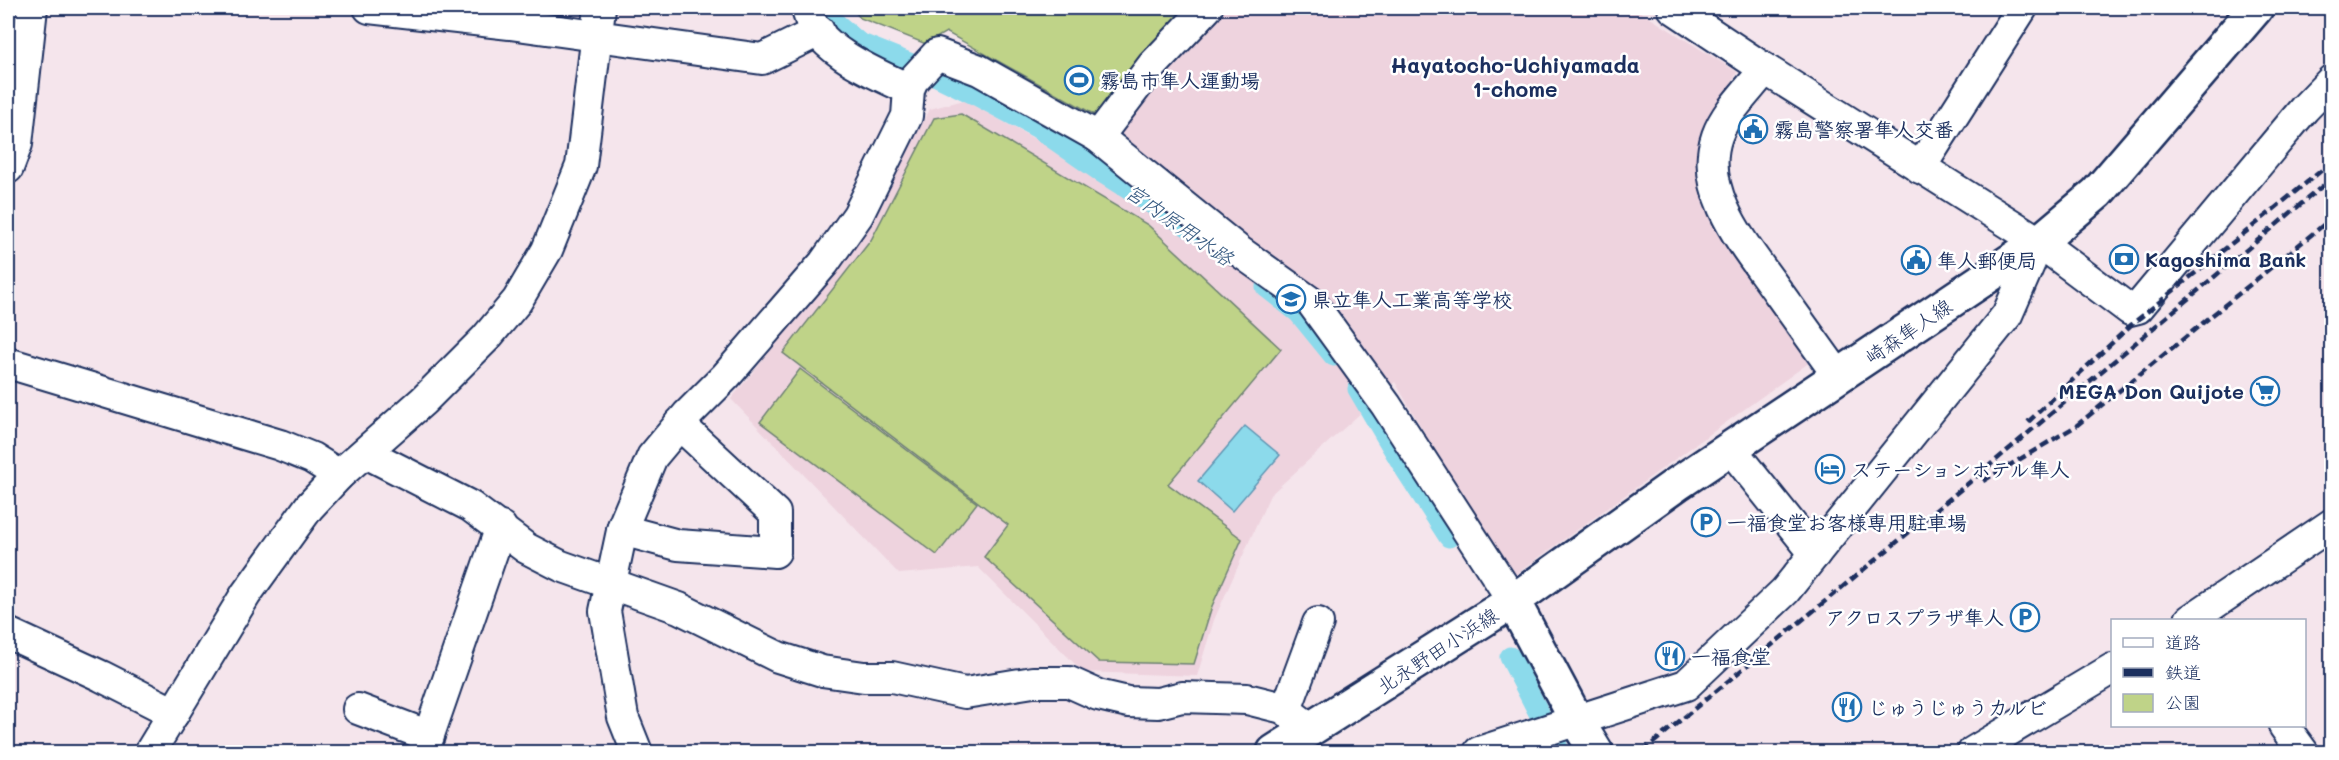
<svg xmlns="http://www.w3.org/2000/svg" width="2339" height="760" font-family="Mali,'Klee One',sans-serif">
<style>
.built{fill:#eed3de}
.green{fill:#bfd388;stroke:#6d8173;stroke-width:1.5}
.water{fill:#8cdaeb;stroke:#5f96b3;stroke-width:1.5}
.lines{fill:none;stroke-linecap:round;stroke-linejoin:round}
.stream{stroke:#5f96b3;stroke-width:6}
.canal{stroke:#8cdaeb;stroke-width:21}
.minor-casing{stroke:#1b2f5e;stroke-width:34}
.major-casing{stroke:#1b2f5e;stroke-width:38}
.minor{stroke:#fff;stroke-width:30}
.major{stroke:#fff;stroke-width:33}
.rail{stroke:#1b2f5e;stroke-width:4.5;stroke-dasharray:9 4.5;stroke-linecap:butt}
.labels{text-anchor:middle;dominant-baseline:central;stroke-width:5;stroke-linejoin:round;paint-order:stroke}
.poi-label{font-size:20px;font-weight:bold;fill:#1b2f5e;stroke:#fff;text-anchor:start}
.street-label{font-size:20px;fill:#1b2f5e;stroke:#fff}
.neighbourhood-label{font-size:21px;font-weight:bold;fill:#1b2f5e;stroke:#fff}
.water-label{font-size:21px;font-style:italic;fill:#375a81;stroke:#fff}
</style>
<rect width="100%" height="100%" fill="#f5e5ec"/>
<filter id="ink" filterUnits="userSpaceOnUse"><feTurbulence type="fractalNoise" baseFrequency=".0167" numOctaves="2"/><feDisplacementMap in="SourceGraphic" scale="12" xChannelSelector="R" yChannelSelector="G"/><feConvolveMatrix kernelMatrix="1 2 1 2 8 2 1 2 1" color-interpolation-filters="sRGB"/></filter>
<g filter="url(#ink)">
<polygon class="built" points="1226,8 1634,8 1737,72 1700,143 1706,203 1810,362 1509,579 1395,382 1270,495 1214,620 1197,676 1083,672 978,567 899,574 731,399 864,236 930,109 964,100 1079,163"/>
<g class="green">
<polygon points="852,8 1188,8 1095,115 946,32 926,44 860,18"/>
<polygon points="961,114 1148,225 1281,349 1168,484 1242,539 1212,606 1194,664 1099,662 984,557 1008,525 783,353 871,240 934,118"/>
<polygon points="800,369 977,503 937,555 760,422"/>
</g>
<polygon class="water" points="1245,426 1280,455 1232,511 1198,481"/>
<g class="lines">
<polyline class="stream" points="8,187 12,175"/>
<g class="canal">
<polyline points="827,8 831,19 859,43 914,65 976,95 1038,128 1103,173 1197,232"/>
<polyline points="1266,287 1299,313 1334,356"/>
<polyline points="1358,389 1404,467 1449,537"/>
<polyline points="1510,657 1540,715"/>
<polyline points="1555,740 1559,752"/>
</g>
<g class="minor-casing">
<g id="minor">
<polyline points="369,8 510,24 762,59 819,31"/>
<path d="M807 8C812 48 876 74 909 89"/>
<polyline points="1673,8 1765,69 2039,242 2130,310 2138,308 2304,109 2332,80"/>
<path d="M1765 69C1749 90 1726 111 1717 136 1697 193 1748 249 1778 292 1798 320 1819 349 1839 377"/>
<polyline points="1098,137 1152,66 1207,8"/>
<polyline points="8,168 17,144 32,8"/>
<polyline points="1920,168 2022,8"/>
<polyline points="8,363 280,445 312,458 339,475"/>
<polyline points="1731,449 1815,554"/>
<polyline points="366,453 470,506 526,548 561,566 679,608 778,657 822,671 864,677 892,677 965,693 1033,682 1069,682 1098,695 1128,702 1158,703 1182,697 1247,699 1283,708 1311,729"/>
<polyline points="622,530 678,545 775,552 775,513 679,424"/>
<polyline points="2190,620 2332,524"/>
<polyline points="8,633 101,676 174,713"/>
<polyline points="358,709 429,736"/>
<polyline points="1286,710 1318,623"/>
<polyline points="2284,726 2303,752"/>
<polyline points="150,752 246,594 309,507 339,475 423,401 486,338 517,301 547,250 581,166 600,8"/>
<polyline points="423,752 501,527"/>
<polyline points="637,752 623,717 605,611 623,526 652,457 688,414 726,376 824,263 858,215 907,116 909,89 913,80 937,54 979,70 1098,137 1239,251 1312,303 1386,405 1513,601"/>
<polyline points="1479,752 1686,685 1785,591 2007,315 2039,242"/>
<polyline points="1973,752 2112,669"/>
</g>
</g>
<g class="major-casing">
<g id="major">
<polyline points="1513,601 1577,721 1596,752"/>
<polyline points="1274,752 1513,601 1677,484 2039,242 2097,193 2256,8"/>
</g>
</g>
<use href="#minor" class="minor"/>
<use href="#major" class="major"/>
<g class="rail">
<polyline points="2028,422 2131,325 2332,162"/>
<polyline points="1983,481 2076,426 2332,218"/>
<polyline points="1642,752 1965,486 2332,178"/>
</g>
</g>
</g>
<defs>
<g id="stadium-ring" transform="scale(1.5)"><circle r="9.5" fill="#fff" stroke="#1f6fb2" stroke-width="1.5"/><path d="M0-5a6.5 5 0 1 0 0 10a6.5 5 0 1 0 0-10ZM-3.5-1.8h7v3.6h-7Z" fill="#1f6fb2"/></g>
<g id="civic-ring" transform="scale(1.5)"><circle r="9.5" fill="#fff" stroke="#1f6fb2" stroke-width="1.5"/><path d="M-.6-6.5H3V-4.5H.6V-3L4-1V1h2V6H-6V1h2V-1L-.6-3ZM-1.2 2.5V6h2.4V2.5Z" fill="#1f6fb2"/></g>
<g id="bank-ring" transform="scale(1.5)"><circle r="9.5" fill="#fff" stroke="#1f6fb2" stroke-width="1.5"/><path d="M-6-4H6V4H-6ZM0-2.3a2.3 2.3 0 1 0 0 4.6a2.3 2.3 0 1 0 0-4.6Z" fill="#1f6fb2"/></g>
<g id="school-ring" transform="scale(1.5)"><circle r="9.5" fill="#fff" stroke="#1f6fb2" stroke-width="1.5"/><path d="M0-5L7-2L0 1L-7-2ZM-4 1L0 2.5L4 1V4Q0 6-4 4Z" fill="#1f6fb2"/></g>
<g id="supermarket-ring" transform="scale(1.5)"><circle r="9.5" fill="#fff" stroke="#1f6fb2" stroke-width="1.5"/><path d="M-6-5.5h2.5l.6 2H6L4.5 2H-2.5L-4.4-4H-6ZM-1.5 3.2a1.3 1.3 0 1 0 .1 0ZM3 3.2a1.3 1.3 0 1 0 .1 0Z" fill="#1f6fb2"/></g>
<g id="hotel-ring" transform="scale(1.5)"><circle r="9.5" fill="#fff" stroke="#1f6fb2" stroke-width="1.5"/><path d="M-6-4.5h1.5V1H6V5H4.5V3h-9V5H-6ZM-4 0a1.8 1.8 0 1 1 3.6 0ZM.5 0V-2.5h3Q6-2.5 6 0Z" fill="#1f6fb2"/></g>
<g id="parking-ring" transform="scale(1.5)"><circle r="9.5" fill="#fff" stroke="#1f6fb2" stroke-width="1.5"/><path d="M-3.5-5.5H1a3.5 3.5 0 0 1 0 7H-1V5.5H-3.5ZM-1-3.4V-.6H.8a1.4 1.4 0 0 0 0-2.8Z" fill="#1f6fb2"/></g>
<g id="restaurant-ring" transform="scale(1.5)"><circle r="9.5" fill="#fff" stroke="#1f6fb2" stroke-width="1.5"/><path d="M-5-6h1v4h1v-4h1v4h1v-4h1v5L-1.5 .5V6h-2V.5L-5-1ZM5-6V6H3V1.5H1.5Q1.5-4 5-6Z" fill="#1f6fb2"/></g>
</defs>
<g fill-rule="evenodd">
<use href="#stadium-ring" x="1079" y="80"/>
<use href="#civic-ring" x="1753" y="129"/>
<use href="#bank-ring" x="2124" y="259"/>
<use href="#civic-ring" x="1916" y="260"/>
<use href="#school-ring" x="1291" y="299"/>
<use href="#supermarket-ring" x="2265" y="391"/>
<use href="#hotel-ring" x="1830" y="469"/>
<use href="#parking-ring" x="1706" y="522"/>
<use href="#parking-ring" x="2025" y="617"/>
<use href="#restaurant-ring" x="1670" y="656"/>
<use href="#restaurant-ring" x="1847" y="707"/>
</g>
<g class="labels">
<g class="poi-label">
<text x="1100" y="80">霧島市隼人運動場</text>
<text x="1774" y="129">霧島警察署隼人交番</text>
<text x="2145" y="259">Kagoshima Bank</text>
<text x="1937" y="260">隼人郵便局</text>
<text x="1312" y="299">県立隼人工業高等学校</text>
<text x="2244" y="391" text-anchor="end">MEGA Don Quijote</text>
<text x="1851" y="469">ステーションホテル隼人</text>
<text x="1727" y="522">一福食堂お客様専用駐車場</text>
<text x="2004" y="617" text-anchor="end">アクロスプラザ隼人</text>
<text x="1691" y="656">一福食堂</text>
<text x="1868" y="707">じゅうじゅうカルビ</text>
</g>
<g class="street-label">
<text transform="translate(1908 331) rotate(-34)">崎森隼人線</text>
<text transform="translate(1437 650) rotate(-33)">北永野田小浜線</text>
</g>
<g class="neighbourhood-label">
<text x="1515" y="64">Hayatocho-Uchiyamada<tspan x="1515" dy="24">1-chome</tspan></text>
</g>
<g class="water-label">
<text transform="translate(1180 224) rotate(35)">宮内原用水路</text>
</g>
</g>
<rect width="2339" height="760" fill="none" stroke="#fff" stroke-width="30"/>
<rect x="15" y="15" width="2309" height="730" fill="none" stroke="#1b2f5e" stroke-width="2" filter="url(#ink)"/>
<rect x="2111" y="619" width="195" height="108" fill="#ffffff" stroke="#a4acbf" stroke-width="1.5"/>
<rect x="2123" y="638" width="30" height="9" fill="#ffffff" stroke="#a4acbf" stroke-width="1.5"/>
<text x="2165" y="649" font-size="18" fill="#1b2f5e">道路</text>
<rect x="2123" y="668" width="30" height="9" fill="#1b2f5e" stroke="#a4acbf" stroke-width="1.5"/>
<text x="2165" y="679" font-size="18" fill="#1b2f5e">鉄道</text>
<rect x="2123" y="694" width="30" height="18" fill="#bfd388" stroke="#a4acbf" stroke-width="1.5"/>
<text x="2165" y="709" font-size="18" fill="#1b2f5e">公園</text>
</svg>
